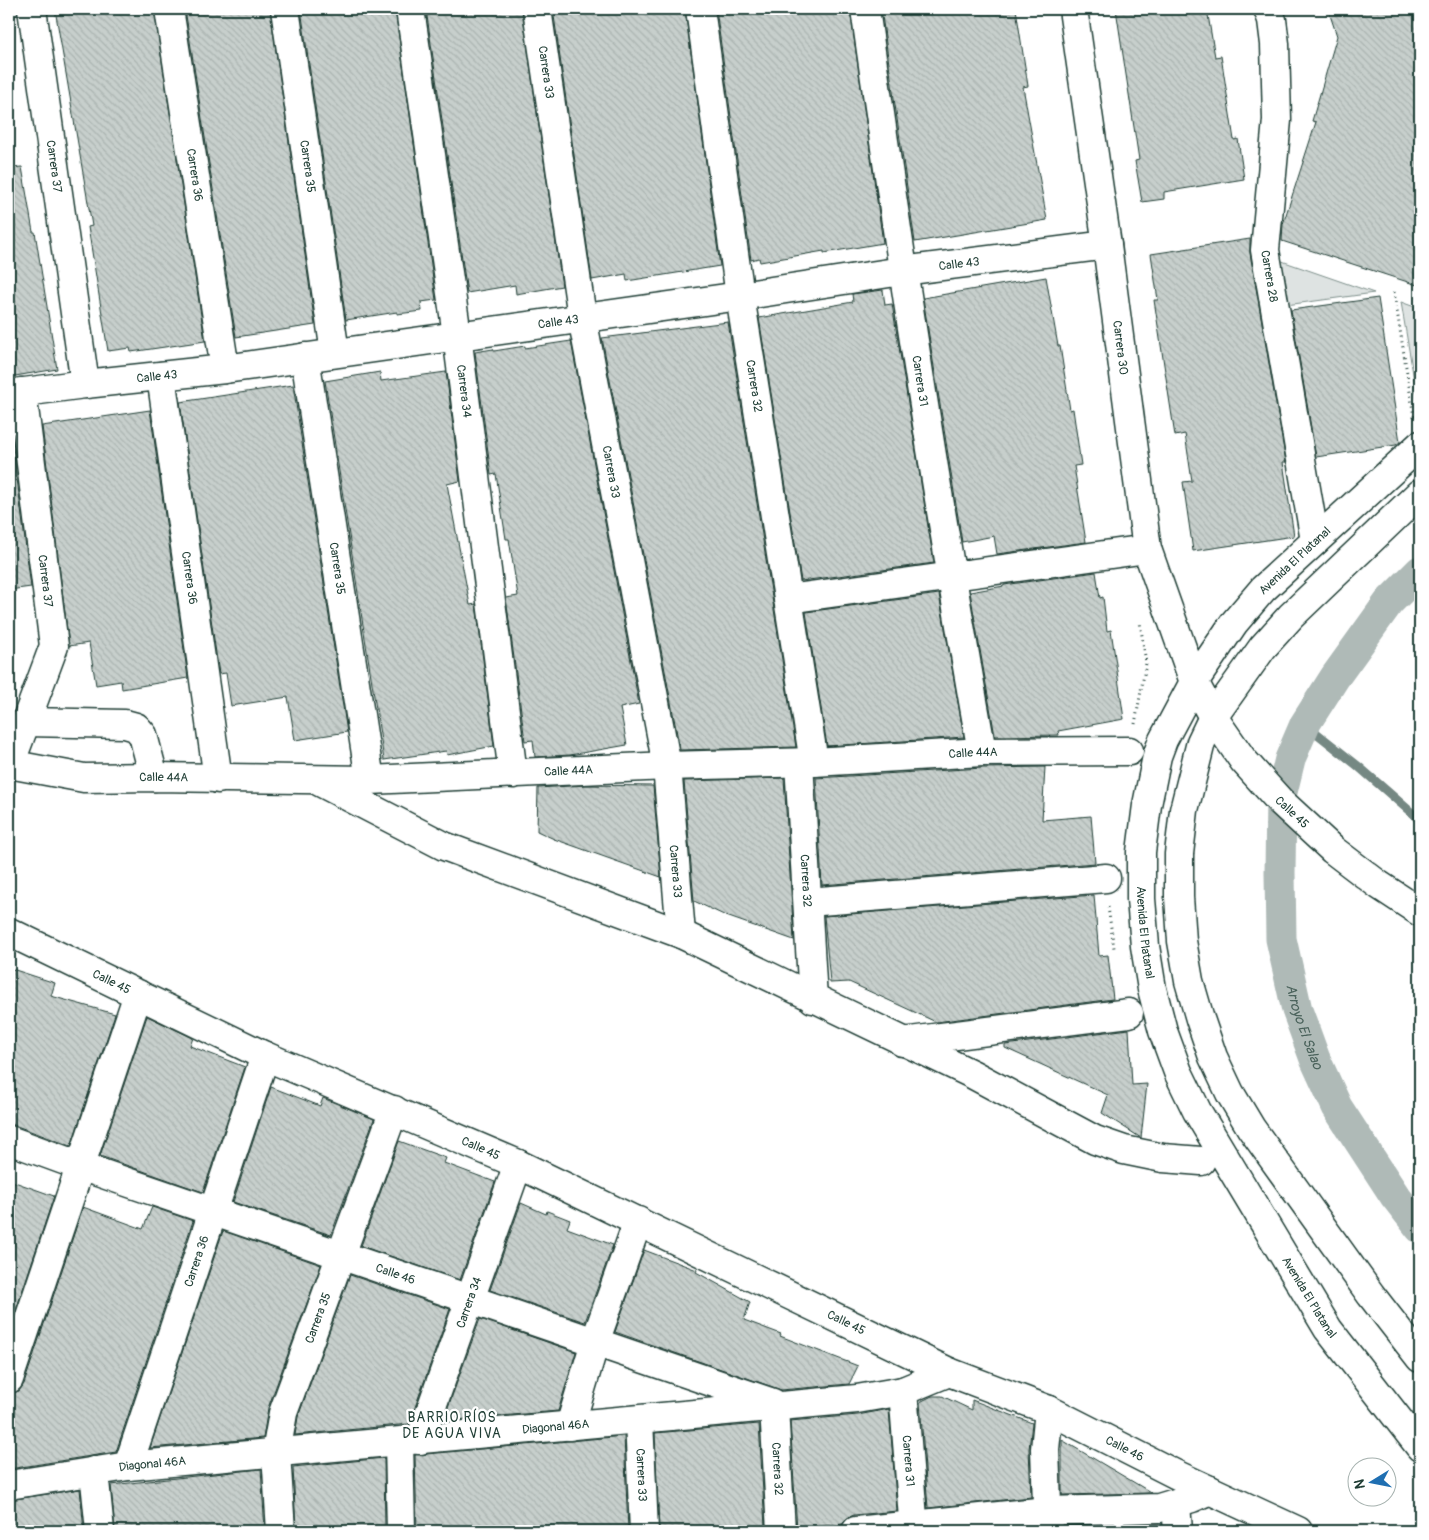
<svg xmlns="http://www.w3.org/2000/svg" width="1429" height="1540" font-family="Pangolin,sans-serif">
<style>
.grass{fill:#dee3e2;stroke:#7e908b}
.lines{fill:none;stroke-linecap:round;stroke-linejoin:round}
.stream{stroke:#758883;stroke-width:9}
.canal{stroke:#afbab7;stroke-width:31}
.building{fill:url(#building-back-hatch);stroke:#1f3d34}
.minor-casing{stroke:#1f3d34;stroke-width:31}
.major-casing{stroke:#1f3d34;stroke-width:31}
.path{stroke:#1f3d34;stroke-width:3;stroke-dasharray:1 4;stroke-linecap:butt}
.minor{stroke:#fff;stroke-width:28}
.major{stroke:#fff;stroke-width:28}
.labels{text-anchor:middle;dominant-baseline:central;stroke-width:4.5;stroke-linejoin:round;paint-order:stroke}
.street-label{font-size:12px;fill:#1f3d34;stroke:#fff}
.water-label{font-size:14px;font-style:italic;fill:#4a625b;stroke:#fff}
.neighbourhood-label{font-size:14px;letter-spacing:1px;fill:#1f3d34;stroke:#fff}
</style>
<defs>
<pattern id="building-back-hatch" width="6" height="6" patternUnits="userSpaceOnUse" patternTransform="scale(1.25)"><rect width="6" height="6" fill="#c7cfcc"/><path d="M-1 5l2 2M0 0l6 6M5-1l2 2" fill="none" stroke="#aab3b0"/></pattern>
</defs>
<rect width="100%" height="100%" fill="#fff"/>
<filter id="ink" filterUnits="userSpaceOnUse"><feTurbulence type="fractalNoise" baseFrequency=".02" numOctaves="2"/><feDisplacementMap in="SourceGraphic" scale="10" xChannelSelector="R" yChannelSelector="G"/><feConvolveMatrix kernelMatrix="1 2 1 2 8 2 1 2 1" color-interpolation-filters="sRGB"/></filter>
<g filter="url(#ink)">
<g class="grass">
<polygon points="1279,260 1374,293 1286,305"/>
<polygon points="1401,302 1420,309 1420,416"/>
</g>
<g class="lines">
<polyline class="stream" points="1305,724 1358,766 1420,820"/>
<path class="canal" id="s1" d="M1420 571 1389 602 1335 677 1305 724 1290 759 1281 796 1280 873 1281 939 1297 1010 1315 1059 1337 1107 1395 1196 1420 1228"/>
</g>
<g class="building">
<polygon points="55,9 154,9 205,341 131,352 130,348 108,351 88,227 92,226"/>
<polygon points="185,9 270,9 315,325 236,337"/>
<polygon points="301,9 395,9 436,300 421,302 422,311 397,314 397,312 346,320"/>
<polygon points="426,9 522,9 562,286 516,294 515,285 467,293"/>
<polygon points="553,9 685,9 720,266 627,281 626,274 592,280"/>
<polygon points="716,9 850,9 883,243 824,253 824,251 760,262 759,258 751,260"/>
<polygon points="881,9 1016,9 1028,86 1023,87 1047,220 915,242"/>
<polygon points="1116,9 1207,9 1215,57 1221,56 1234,140 1238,139 1244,179 1164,192 1164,199 1142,202 1135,161 1139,160"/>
<polygon points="1328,9 1420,9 1420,286 1282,241 1283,224 1316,122 1312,121 1337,36"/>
<polygon points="22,167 33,232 35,232 57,369 9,377 9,168"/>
<polygon points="1250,239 1250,253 1286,462 1283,462 1294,536 1193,551 1183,482 1192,481 1185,434 1175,436 1154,300 1158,300 1151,254"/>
<polygon points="1046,277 1058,346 1060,346 1070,410 1073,409 1081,465 1074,466 1086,542 997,554 994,536 962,542 923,298"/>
<polygon points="883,290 885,305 892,304 934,563 801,581 759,318 853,302 852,294"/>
<polygon points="1378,298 1400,442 1396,445 1316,457 1291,310"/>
<polygon points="728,322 796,747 680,750 602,338"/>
<polygon points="571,341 639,704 620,708 627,745 570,755 535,757 533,740 525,741 506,598 518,596 509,539 506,539 496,474 491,475 475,352 493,349 494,351 525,346 525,348"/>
<polygon points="380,372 381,381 446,372 460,481 447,484 470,605 476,604 494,746 447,755 446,751 384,760 325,381"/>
<polygon points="293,385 347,732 295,740 288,697 231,706 226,673 219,674 180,402"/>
<polygon points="150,410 188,678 122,689 121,681 96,685 89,643 69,646 42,426"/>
<polygon points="11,432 31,587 9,590 9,433"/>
<polygon points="1096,572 1100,598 1103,597 1107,631 1111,630 1124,719 1058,731 1059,735 995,736 970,592 1004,586 1004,585"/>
<polygon points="939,594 964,737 827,746 806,612"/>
<polygon points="1045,767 1042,820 1091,816 1095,863 822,885 816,778 983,768"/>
<polygon points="784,778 794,940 726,916 694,901 684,781"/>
<polygon points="586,785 653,786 661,877 554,839 537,831 538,788"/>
<polygon points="1094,895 1099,956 1108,955 1113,999 936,1022 849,982 830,983 824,916"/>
<polygon points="9,968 55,983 51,996 115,1014 71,1146 14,1125 9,1125"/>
<polygon points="147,1016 193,1038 190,1046 245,1067 203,1192 100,1156"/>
<polygon points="1129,1029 1132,1085 1147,1084 1141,1138 1102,1113 1108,1095 1005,1048 1005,1045"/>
<polygon points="271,1087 320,1106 323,1098 374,1119 331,1235 233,1202"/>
<polygon points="399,1141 446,1158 444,1163 495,1182 460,1280 361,1246"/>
<polygon points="9,1180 54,1196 9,1331"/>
<polygon points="521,1203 546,1214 547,1211 570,1220 567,1228 613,1245 585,1322 490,1290"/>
<polygon points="83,1207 143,1229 152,1207 193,1221 116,1452 9,1469 9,1394 19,1391 24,1384"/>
<polygon points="223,1231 321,1265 268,1408 263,1438 150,1448"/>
<polygon points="644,1250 697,1270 696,1272 750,1302 744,1320 781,1334 780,1336 858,1366 849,1384 781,1390 615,1332"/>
<polygon points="350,1275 450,1309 409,1424 295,1435 298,1417"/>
<polygon points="480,1319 576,1352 558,1411 443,1421"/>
<polygon points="932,1396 942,1396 972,1410 972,1400 1032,1423 1029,1449 1031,1497 928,1508 920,1402"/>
<polygon points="889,1409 897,1511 854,1515 847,1518 843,1524 797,1529 790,1421 858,1415"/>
<polygon points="759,1424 765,1527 728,1528 728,1531 659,1531 655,1433"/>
<polygon points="624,1436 628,1531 417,1531 415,1455"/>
<polygon points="1062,1440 1152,1493 1062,1495"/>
<polygon points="384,1458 385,1531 296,1531 293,1467"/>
<polygon points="261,1469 265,1531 115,1531 111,1485"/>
<polygon points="80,1489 84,1531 9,1531 9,1500"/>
<polygon points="1162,1523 1162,1531 1063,1531 1063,1526"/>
</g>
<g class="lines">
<g class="minor-casing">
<g id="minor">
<path id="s2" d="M32 9 85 384"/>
<path id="s3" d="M169 9 225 369"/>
<path id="s4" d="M285 9 335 353"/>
<path id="s5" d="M410 9 457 335 513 774"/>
<path id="s6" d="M537 9 582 317 667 766 681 934"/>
<path id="s7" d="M700 9 740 296 814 762"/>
<path id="s8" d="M865 9C900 257 938 505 982 752"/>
<path id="s9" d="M1073 9 1107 245 1147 549 1194 682 1213 717 1243 760 1280 801 1333 850 1379 885 1420 912"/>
<path id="s10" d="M1268 9 1272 20 1275 44 1277 120 1265 250 1315 541"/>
<path id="s11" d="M305 357 370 780"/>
<path id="s12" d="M161 376 218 779"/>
<path id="s13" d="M9 394 85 384 225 369 740 296 902 271 1107 245"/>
<polyline points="788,599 1147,549"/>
<polyline points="26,722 125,724 136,727 143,735 154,777"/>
<path id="s14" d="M799 763 813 999"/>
<path id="s15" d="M9 764 84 778 154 777 370 780 667 766 814 762 982 752 1129 751"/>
<polyline points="10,764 54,646 22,392"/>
<polyline points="320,782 444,846 681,934 972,1074 1095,1140 1124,1150 1163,1158 1201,1161"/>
<polyline points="808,902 1106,878"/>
<path id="s16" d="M9 932 265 1056 518 1164 949 1372 1049 1410 1175 1474 1298 1531"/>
<polyline points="902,1042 1129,1013"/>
<path id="s17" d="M9 1140 80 1166 773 1403"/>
<polyline points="9,1379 138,994"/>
<path id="s18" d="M903 1391 914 1531"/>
<path id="s19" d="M774 1407 781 1531"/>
<path id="s20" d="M639 1420 644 1531"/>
<polyline points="570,1426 595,1342 638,1221"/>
<path id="s21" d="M420 1440 518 1164"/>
<polyline points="399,1442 401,1531"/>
<path id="s22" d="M128 1466 265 1056"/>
<polyline points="94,1471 100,1531"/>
<path id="s23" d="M9 1485 128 1466 857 1399 903 1391 949 1372"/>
<polyline points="1176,1504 1178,1531"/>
<path id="s24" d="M281 1531 276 1453 283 1413 394 1110"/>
<polyline points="856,1531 1047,1511 1159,1508 1192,1498 1210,1490"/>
<polyline points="1048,1531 1045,1449 1049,1410"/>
</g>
</g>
<g class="major-casing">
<g id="major">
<path id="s25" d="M1420 445 1263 589 1234 623 1194 682 1163 740 1157 756 1147 805 1141 852V899L1145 946 1152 989 1163 1031 1178 1072 1197 1111 1328 1329 1420 1447"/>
<polyline points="1420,493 1291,616 1263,647 1213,717 1201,742 1184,810 1179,854 1179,897 1182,941 1189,981 1200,1019 1213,1057 1230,1093 1251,1128 1371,1295 1420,1358"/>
</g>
</g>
<g class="path">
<polyline points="1394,292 1414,417"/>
<polyline points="1135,724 1146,663 1140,622"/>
<polyline points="1108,907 1114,948"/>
</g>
<use href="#minor" class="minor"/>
<use href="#major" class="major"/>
</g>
</g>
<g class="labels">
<g class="street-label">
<text stroke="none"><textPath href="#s6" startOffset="64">Carrera 33</textPath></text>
<text stroke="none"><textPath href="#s4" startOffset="159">Carrera 35</textPath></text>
<text stroke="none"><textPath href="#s2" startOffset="159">Carrera 37</textPath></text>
<text stroke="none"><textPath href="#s3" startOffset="168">Carrera 36</textPath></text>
<text stroke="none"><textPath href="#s13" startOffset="959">Calle 43</textPath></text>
<text stroke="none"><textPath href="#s10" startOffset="269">Carrera 28</textPath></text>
<text stroke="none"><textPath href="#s13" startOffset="554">Calle 43</textPath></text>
<text stroke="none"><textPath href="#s9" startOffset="342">Carrera 30</textPath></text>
<text stroke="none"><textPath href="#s13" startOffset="149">Calle 43</textPath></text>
<text stroke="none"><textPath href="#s8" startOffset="376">Carrera 31</textPath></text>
<text stroke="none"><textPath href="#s7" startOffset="381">Carrera 32</textPath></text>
<text stroke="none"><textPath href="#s5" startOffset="386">Carrera 34</textPath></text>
<text stroke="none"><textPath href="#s6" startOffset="469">Carrera 33</textPath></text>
<text transform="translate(1295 561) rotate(-43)">Avenida El Platanal</text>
<text stroke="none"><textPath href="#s11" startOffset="214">Carrera 35</textPath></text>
<text stroke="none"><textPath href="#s12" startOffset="204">Carrera 36</textPath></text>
<text transform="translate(45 581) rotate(83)">Carrera 37</text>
<text stroke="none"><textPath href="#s15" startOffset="966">Calle 44A</textPath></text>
<text stroke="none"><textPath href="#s15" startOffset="561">Calle 44A</textPath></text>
<text stroke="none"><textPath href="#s15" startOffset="156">Calle 44A</textPath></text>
<text stroke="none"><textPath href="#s9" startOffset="850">Calle 45</textPath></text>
<text stroke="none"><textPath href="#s6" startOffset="874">Carrera 33</textPath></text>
<text stroke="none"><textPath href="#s14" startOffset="118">Carrera 32</textPath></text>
<text stroke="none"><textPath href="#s25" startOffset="590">Avenida El Platanal</textPath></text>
<text stroke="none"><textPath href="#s16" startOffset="114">Calle 45</textPath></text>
<text stroke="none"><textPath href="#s16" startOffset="519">Calle 45</textPath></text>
<text stroke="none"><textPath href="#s22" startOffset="216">Carrera 36</textPath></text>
<text stroke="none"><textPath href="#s17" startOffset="409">Calle 46</textPath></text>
<text stroke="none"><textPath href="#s25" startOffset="995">Avenida El Platanal</textPath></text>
<text stroke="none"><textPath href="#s21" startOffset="146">Carrera 34</textPath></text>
<text stroke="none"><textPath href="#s24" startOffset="220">Carrera 35</textPath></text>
<text stroke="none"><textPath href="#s16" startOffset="924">Calle 45</textPath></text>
<text stroke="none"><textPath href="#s23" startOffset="550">Diagonal 46A</textPath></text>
<text stroke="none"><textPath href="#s16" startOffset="1230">Calle 46</textPath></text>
<text stroke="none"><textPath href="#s18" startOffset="70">Carrera 31</textPath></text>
<text stroke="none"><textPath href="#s23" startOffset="145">Diagonal 46A</textPath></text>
<text stroke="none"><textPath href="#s19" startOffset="62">Carrera 32</textPath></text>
<text stroke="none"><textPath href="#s20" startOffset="55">Carrera 33</textPath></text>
</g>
<g class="water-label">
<text stroke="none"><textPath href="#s1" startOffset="502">Arroyo El Salao</textPath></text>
</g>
<g class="neighbourhood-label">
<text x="452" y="1417">BARRIO RÍOS<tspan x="452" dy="16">DE AGUA VIVA</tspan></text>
</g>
</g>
<rect width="1429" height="1540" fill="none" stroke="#fff" stroke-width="30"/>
<rect x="15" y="15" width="1399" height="1510" fill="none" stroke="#1f3d34" stroke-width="2" filter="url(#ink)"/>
<g transform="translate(1372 1482) rotate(260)"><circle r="24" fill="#ffffff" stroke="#a5b1ae"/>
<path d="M0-4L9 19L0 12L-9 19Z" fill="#1f6fb2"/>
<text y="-8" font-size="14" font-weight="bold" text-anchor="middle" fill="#1f3d34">N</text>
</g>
</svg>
